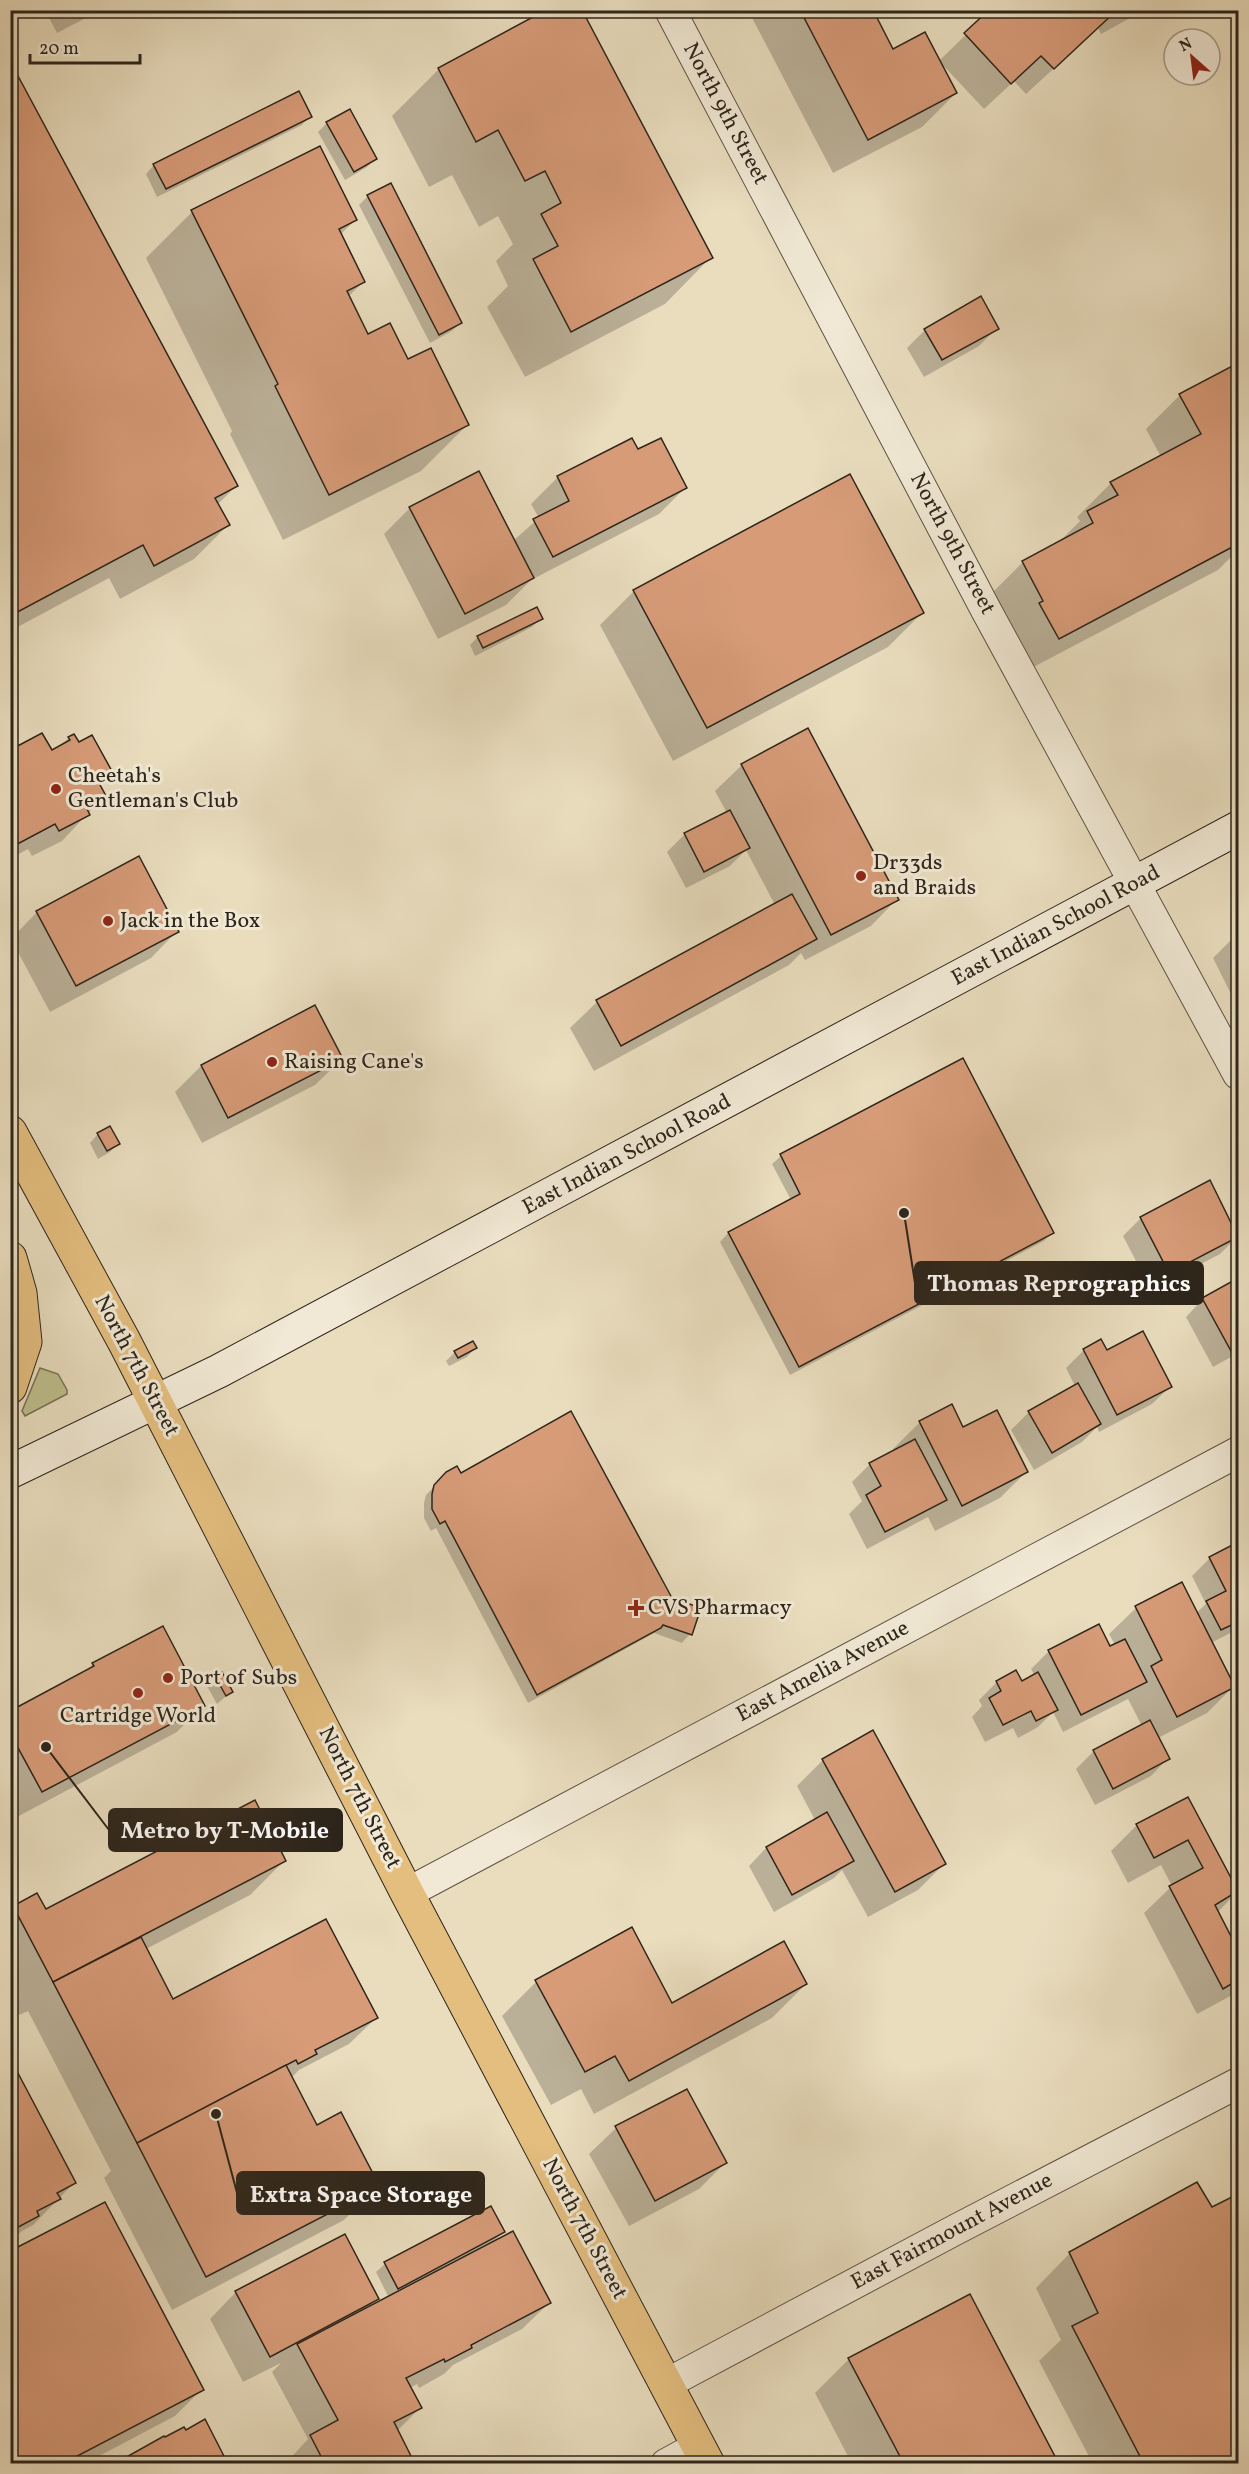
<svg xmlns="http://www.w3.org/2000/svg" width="1249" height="2474" font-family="Vollkorn,serif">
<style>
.green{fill:#bebf8c;stroke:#767254;stroke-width:1.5}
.shadow{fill:#0003}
.building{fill:#d79b78;stroke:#2d251b;stroke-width:1.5}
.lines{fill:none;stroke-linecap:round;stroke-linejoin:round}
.street-casing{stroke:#5c5344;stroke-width:32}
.secondary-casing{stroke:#2d251b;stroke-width:35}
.primary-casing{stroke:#2d251b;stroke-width:35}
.street{stroke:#f1e9d5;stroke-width:30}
.secondary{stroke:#f1e9d5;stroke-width:33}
.primary{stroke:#e4be7f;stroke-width:33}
.poi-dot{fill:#8f2418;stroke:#f1e9d5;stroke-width:2}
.labels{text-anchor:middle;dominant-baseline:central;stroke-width:6;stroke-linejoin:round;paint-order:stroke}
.street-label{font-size:22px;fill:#2d251b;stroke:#f1e9d5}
.poi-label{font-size:22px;fill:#2d251b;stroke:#f1e9d5;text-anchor:start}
.leader{fill:none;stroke:#2d251b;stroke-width:2}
.callout-dot{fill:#2d251b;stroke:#f1e9d5;stroke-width:2}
.callout{fill:#2d251b;stroke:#2d251b;stroke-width:2}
.callout-label{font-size:24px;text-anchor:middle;font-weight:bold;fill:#fff}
</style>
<rect width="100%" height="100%" fill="#e9ddbe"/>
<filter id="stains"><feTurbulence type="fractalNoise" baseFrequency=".00333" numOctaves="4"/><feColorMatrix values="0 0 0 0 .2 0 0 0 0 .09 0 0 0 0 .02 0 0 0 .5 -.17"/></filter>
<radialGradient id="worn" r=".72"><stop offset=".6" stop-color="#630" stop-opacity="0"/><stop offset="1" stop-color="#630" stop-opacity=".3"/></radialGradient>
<polygon class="green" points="40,1368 58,1374 67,1390 67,1394 25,1416 22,1411"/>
<g class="shadow">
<polygon points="45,10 101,10 57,33"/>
<polygon points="550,10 711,257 665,304 525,377 487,307 508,286 496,261 513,244 498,216 479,227 452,175 429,187 392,116 438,70"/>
<polygon points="748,10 871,10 892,51 939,61 991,10 1145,10 1101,34 1098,28 1026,94 1014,81 984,109 940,62 956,93 922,127 833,173"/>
<polygon points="10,64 236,486 217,505 228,525 194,559 120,599 109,578 10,631"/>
<polygon points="349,111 375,159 367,167 345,180 318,132 326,124"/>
<polygon points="310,116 302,125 157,197 146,174 154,165"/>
<polygon points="368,196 460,323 452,331 430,343 359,205"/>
<polygon points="192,212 355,220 340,235 363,282 348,297 368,336 408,361 467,425 421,471 283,540 230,434 232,431 146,258"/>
<polygon points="997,328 979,346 924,377 907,348 925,330"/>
<polygon points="1238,364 1238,550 1218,570 1024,672 989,596 1023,562 1058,543 1080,521 1077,517 1111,483 1161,457 1146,429 1180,395"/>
<polygon points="638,451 685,488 659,514 531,580 506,605 438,639 384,534 410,508 513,541 539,518 531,504 558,477"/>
<polygon points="634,591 922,613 888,647 673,761 600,625"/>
<polygon points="541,618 532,627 475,656 470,645 478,637"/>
<polygon points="69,738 111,773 99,785 104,796 62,841 32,856 28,849 10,859 10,751 51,752"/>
<polygon points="742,765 897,899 871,926 805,960 801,953 789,965 594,1071 570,1028 597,1002 775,905 746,850 730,866 686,888 667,852 685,834 727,813 715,791"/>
<polygon points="37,912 177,931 151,958 50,1012 11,939"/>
<polygon points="1238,933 1238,1008 1213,958"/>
<polygon points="315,1007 342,1059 315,1085 202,1143 175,1092 201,1066"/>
<polygon points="962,1060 1052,1232 1044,1241 790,1375 720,1242 728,1233 791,1200 772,1164 781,1156"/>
<polygon points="98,1134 118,1144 110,1152 98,1159 90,1143"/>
<polygon points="1210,1182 1238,1236 1220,1254 1151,1290 1123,1236 1141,1218"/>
<polygon points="1238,1280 1238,1353 1213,1367 1186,1317 1203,1299"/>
<polygon points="475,1348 467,1357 449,1366 446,1361 455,1352"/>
<polygon points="1084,1350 1106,1352 1170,1387 1152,1404 1099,1432 1097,1427 1082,1442 1034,1470 1011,1430 1029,1412 1075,1386 1066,1368"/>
<polygon points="951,1406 963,1429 1027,1471 1000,1498 935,1531 928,1517 867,1549 849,1514 862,1501 852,1482 870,1464 894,1451 893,1449 920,1422"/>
<polygon points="447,1473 690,1634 682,1643 654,1633 528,1703 436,1528 431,1531 424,1518 424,1503 426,1495"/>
<polygon points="1238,1544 1238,1629 1211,1643 1233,1687 1207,1713 1158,1738 1168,1758 1151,1776 1095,1805 1076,1769 1094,1751 1142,1726 1128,1699 1063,1732 1053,1712 1038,1727 1018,1738 1013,1728 985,1742 972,1717 982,1706 979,1700 997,1682 1021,1683 1035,1676 1031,1669 1049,1651 1109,1648 1115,1645 1109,1634 1136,1608 1182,1584 1196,1613 1206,1604 1192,1576 1210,1558"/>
<polygon points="93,1664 203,1705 177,1732 15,1818 10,1808 10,1712 84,1673"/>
<polygon points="216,1678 231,1692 217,1704 207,1686"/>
<polygon points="823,1760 944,1864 918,1890 868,1917 842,1870 834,1878 774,1912 749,1866 766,1848 815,1820 797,1786"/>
<polygon points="1187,1799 1237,1892 1217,1913 1235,1946 1238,1944 1238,1992 1197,2014 1144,1913 1172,1886 1161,1865 1128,1883 1111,1851 1137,1825"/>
<polygon points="284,1861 250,1895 146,1949 172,2001 376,2018 349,2044 299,2070 291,2078 316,2127 378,2186 344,2220 172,2310 104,2178 111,2171 28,2011 19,2015 10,1999 10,1911 14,1907 45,1911"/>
<polygon points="631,1929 672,2005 806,1984 772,2018 594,2114 581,2089 551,2105 502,2016 536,1982"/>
<polygon points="10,2062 74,2183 33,2225 22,2231 10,2242"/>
<polygon points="686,2091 725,2163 699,2189 629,2226 589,2154 616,2128"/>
<polygon points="1238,2196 1238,2464 1093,2464 1039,2361 1061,2340 1036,2288 1070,2253 1211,2209"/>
<polygon points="491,2208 503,2232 492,2243 549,2303 522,2329 453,2365 444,2374 419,2388 417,2384 410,2388 420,2408 397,2431 414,2464 285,2464 308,2439 272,2372 281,2363 243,2382 210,2319 236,2292 377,2298 367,2309 389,2298 376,2272 385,2264"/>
<polygon points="849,2359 1058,2464 852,2464 815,2393"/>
<polygon points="202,2389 175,2416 84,2464 10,2464"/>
</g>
<g class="building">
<polygon points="546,10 582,10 713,258 571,332 533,259 558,246 541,214 561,203 545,171 525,181 498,130 476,142 438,68"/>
<polygon points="800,10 873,10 893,49 925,32 957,93 868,140"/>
<polygon points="989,10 1117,10 1054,69 1041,56 1011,84 964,33"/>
<polygon points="10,61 238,486 215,498 230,525 154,566 143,545 10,616 10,394 16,391 10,380"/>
<polygon points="299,91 312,117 166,189 153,164"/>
<polygon points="350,109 377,159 354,172 326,122"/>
<polygon points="320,146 357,220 339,229 365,282 347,291 368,334 390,323 408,359 431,348 469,425 329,495 275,386 278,384 191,210"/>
<polygon points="391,183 462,323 439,335 367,195"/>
<polygon points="981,296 999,329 942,360 924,329"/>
<polygon points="1238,363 1238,544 1059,639 1039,603 1043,601 1022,561 1093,523 1087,511 1118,495 1110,482 1201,434 1179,394"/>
<polygon points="632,438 638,449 661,438 687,488 553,557 533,519 569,501 557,476"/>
<polygon points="479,471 534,578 465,614 409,507"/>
<polygon points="850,474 924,613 707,728 633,590"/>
<polygon points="537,607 543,619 483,648 477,636"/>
<polygon points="808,728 899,900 831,935 741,764"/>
<polygon points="42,733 52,750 70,740 68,737 74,734 79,742 92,735 113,773 98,781 106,796 86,807 90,815 59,831 55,824 10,848 10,750"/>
<polygon points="730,810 750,848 704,872 684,833"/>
<polygon points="139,856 179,932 76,986 36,911"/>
<polygon points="792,894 817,939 621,1046 596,1000"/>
<polygon points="315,1005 343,1059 228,1118 201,1065"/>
<polygon points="963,1058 1054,1233 799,1367 728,1232 800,1194 780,1154"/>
<polygon points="110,1126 120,1144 107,1151 97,1133"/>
<polygon points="1210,1180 1238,1237 1169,1273 1140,1217"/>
<polygon points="1238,1278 1238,1347 1231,1351 1202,1298"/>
<polygon points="1143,1331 1172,1387 1117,1415 1083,1349 1101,1339 1107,1350"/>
<polygon points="473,1341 477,1348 458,1358 454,1351"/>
<polygon points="1078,1383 1101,1424 1052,1453 1028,1411"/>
<polygon points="952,1404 963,1427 997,1410 1028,1472 962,1506 919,1421"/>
<polygon points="571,1411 672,1598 701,1608 692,1635 663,1625 661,1628 537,1695 445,1521 440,1524 432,1509 432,1494 434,1485 446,1472 457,1466 461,1473"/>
<polygon points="915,1439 947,1500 885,1532 866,1495 881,1486 869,1463"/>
<polygon points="1238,1542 1238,1622 1221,1630 1206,1601 1226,1591 1209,1557"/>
<polygon points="1182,1582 1235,1687 1177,1717 1151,1666 1162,1660 1135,1606"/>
<polygon points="1099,1624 1110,1646 1125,1639 1147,1682 1081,1715 1048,1650"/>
<polygon points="163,1626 205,1706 42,1792 10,1733 10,1711 94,1666 92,1663"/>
<polygon points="1016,1670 1022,1681 1038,1672 1058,1710 1036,1721 1031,1711 1003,1725 989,1698 1001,1691 996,1681"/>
<polygon points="222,1672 233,1692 226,1696 215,1676"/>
<polygon points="1150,1720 1170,1759 1113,1789 1093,1750"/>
<polygon points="873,1730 946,1864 895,1892 822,1759"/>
<polygon points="1188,1797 1238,1891 1215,1905 1235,1944 1238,1943 1238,1980 1223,1989 1169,1886 1203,1868 1188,1840 1154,1858 1136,1824"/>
<polygon points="255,1800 286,1861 53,1982 13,1906 37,1893 46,1909"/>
<polygon points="827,1812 854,1861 792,1895 766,1847"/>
<polygon points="326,1919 378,2018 315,2050 317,2054 298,2064 296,2060 137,2143 53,1982 141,1937 173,1999"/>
<polygon points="632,1927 672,2003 784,1941 807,1984 629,2081 615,2056 585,2072 535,1980"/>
<polygon points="10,2058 76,2183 57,2193 61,2199 37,2211 39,2216 11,2231"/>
<polygon points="286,2065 317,2125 341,2112 380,2187 206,2277 137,2143"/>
<polygon points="687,2089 727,2163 655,2201 615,2126"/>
<polygon points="1197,2182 1212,2207 1238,2194 1238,2464 1144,2464 1072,2326 1098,2313 1069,2252"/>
<polygon points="105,2202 204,2390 62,2464 10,2464 10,2251"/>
<polygon points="491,2206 505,2232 398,2289 384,2262"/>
<polygon points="513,2231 551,2303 471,2345 472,2348 445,2362 444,2359 406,2378 422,2408 394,2422 415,2464 325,2464 310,2435 338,2420 297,2344"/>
<polygon points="345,2234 379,2299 270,2357 235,2291"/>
<polygon points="970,2294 1059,2464 904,2464 848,2358"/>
<polygon points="205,2419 228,2464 114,2464 164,2436 165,2437 184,2427 186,2430"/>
</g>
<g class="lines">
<g class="street-casing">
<g id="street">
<polyline points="670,10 986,610 1238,1074"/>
<polyline points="407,1893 1238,1452"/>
<polyline points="666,2384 955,2230 1238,2083"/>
<polyline points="666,2464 699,2446"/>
</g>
</g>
<g class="secondary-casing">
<polyline id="secondary" points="10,1472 219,1371 1238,828"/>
</g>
<g class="primary-casing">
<g id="primary">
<polyline points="10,1132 124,1341 407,1893 708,2464"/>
<polyline points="10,1258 20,1293 25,1342 10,1387"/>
</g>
</g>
<use href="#street" class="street"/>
<use href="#secondary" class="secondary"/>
<use href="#primary" class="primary"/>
</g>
<g class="poi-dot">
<circle cx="56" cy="789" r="6"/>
<circle cx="861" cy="876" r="6"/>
<circle cx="108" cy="921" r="6"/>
<circle cx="272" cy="1062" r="6"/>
<path d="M633 1599h6v6h6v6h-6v6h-6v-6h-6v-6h6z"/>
<circle cx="168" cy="1678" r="6"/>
<circle cx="138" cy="1693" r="6"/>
</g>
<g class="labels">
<g class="street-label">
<text transform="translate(725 114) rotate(62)">North 9th Street</text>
<text transform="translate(952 544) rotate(62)">North 9th Street</text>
<text transform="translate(1056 926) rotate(-28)">East Indian School Road</text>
<text transform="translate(627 1155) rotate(-28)">East Indian School Road</text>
<text transform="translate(136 1366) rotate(62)">North 7th Street</text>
<text transform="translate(823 1672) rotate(-28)">East Amelia Avenue</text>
<text transform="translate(359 1798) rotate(63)">North 7th Street</text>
<text transform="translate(584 2229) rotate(62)">North 7th Street</text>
<text transform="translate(952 2232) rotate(-28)">East Fairmount Avenue</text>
</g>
<g class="poi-label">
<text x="68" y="776">Cheetah's<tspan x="68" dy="25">Gentleman's Club</tspan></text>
<text x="873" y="863">Dr33ds<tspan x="873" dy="25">and Braids</tspan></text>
<text x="120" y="921">Jack in the Box</text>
<text x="284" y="1062">Raising Cane's</text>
<text x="648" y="1608">CVS Pharmacy</text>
<text x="180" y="1678">Port of Subs</text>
<text x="138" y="1716" text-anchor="middle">Cartridge World</text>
</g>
</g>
<path class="leader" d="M904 1213L915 1283M46 1747L109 1830M216 2114L237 2193"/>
<g class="callout-dot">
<circle cx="904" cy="1213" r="6"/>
<circle cx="46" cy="1747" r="6"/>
<circle cx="216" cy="2114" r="6"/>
</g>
<g class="callout">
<rect x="915" y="1262" width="288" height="42" rx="6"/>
<rect x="109" y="1809" width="233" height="42" rx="6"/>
<rect x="237" y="2172" width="247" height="42" rx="6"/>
</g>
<g class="callout-label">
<text x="1059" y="1291">Thomas Reprographics</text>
<text x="225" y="1838">Metro by T-Mobile</text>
<text x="361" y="2202">Extra Space Storage</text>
</g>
<rect width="1249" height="2474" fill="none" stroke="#e9ddbe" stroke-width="36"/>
<rect x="12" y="12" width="1225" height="2450" fill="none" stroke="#2d251b" stroke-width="3"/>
<rect x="18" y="18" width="1213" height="2438" fill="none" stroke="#2d251b" stroke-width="1.5"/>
<g transform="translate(1192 57) rotate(332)"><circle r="28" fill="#f1e9d5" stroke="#a39b8b" stroke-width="1.5"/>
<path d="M0-4.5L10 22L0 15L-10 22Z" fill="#8f2418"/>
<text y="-9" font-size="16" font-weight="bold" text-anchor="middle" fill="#2d251b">N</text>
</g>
<path d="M30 54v9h110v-9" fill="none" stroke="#2d251b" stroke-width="3"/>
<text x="39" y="54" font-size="18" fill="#2d251b" stroke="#f1e9d5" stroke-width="4.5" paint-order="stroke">20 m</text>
<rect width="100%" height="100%" filter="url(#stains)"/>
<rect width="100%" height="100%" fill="url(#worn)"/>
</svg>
